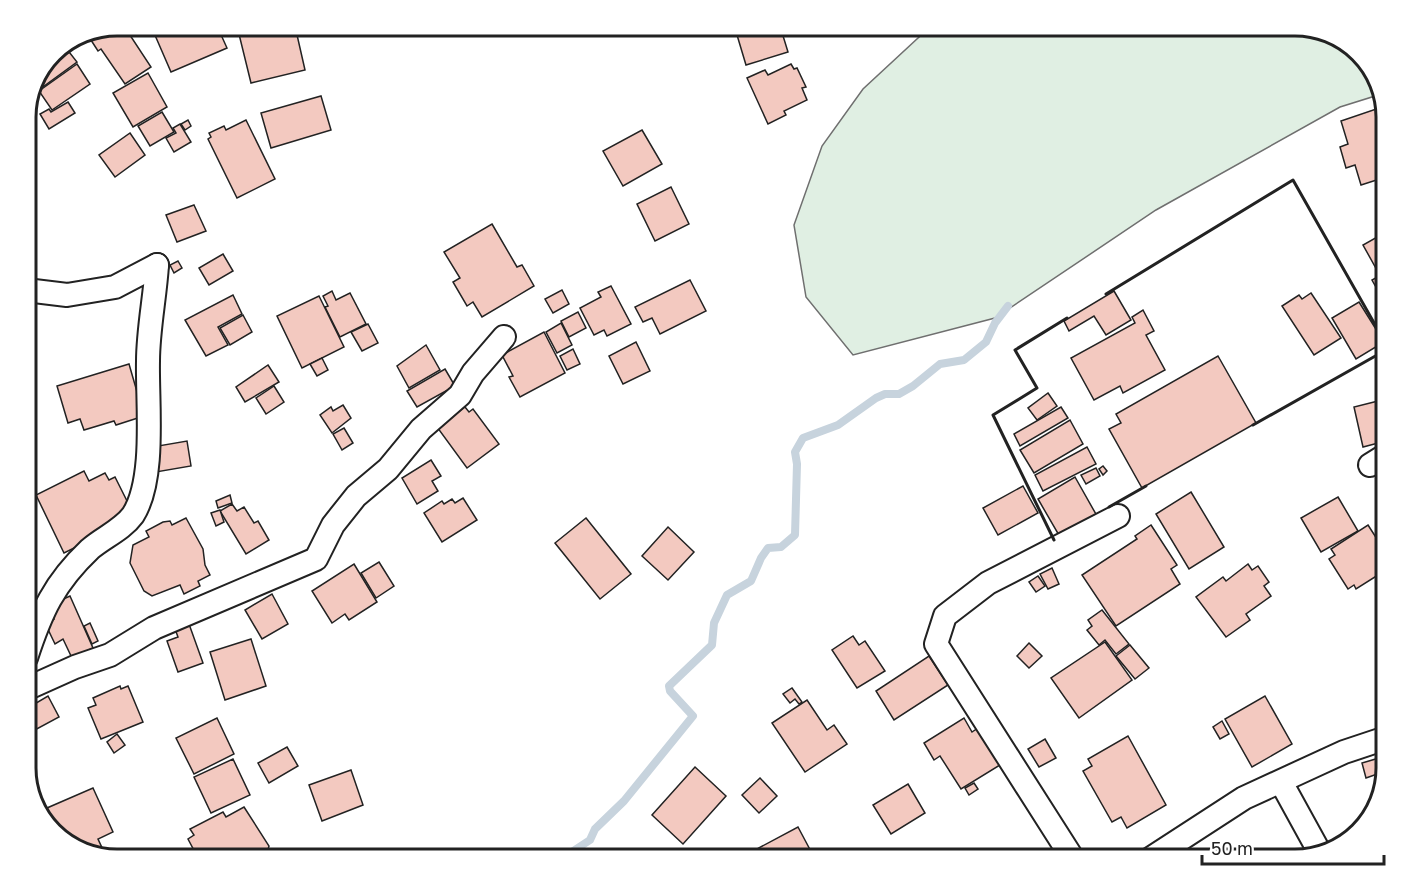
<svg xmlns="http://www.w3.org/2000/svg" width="1412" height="885" font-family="'Golos Text',sans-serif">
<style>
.green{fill:#e0efe3;stroke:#6f6f6f;stroke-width:1.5}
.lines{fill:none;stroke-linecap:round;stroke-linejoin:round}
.stream{stroke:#c7d3dd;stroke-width:8}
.building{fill:#f3c9c0;stroke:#222;stroke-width:1.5}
.minor-casing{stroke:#222;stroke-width:26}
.minor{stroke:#fff;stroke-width:22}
.wall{stroke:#222;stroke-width:3}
.rim{fill:none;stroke:#222;stroke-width:3}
</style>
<rect width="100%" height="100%" fill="#fff"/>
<polygon class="green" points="931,26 1295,26 1345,41 1374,72 1380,89 1375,96 1340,107 1156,210 995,318 853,355 806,297 794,225 822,146 863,89"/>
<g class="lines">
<polyline class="stream" points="561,859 590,840 595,829 624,801 693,716 670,691 669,686 712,645 714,623 727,595 751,581 761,558 768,548 781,547 795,535 797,464 795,452 803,438 838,425 876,398 885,394 899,394 913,386 940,364 964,360 986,342 995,323 1008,306"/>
</g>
<g class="building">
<polygon points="117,26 124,26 151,67 125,84 101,49 98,51 89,37"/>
<polygon points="151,26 217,26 227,48 171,72"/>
<polygon points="237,26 295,26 305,70 251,83"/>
<polygon points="342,26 360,26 360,27 346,34"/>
<polygon points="768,26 780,26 788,52 746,65 737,35"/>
<polygon points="66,48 77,62 40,89 37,86 49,61"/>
<polygon points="77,64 90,84 52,110 39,91"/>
<polygon points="791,64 794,69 797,68 806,87 802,88 807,100 784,111 786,115 768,124 747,78 765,70 768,75"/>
<polygon points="148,73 167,107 133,127 113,93"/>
<polygon points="321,96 331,130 271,148 261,113"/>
<polygon points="68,102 75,113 49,129 40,114 49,109 51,112"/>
<polygon points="1385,106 1386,177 1361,185 1355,165 1346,168 1340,147 1348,144 1341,121"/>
<polygon points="162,112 174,132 150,146 138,126"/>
<polygon points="188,120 191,126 185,130 181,124"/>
<polygon points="246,120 275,179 237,198 208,139 211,137 209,133 224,126 226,130"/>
<polygon points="180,124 191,142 174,152 166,138 176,133 173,128"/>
<polygon points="642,130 662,164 623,186 603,151"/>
<polygon points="130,133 145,155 115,177 99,155"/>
<polygon points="671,187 689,224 655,241 637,204"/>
<polygon points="194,205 206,231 177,242 166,215"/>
<polygon points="492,224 517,267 522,265 534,286 482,317 473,302 467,306 453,282 460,278 444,252"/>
<polygon points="1386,232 1386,267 1378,272 1363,245"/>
<polygon points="223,254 233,271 209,285 199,268"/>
<polygon points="178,261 182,268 174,273 170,265"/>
<polygon points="1386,272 1386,305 1372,280"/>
<polygon points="690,280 706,311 660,334 652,318 643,322 635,307"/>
<polygon points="611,286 631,324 607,336 604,330 594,335 580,308 601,297 598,292"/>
<polygon points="562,290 569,304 553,313 545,299"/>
<polygon points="332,291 336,300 350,293 366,324 340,337 325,307 328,306 323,296"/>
<polygon points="1114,291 1131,320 1106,335 1094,316 1069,331 1064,321"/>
<polygon points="1311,293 1341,338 1314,355 1282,306 1299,295 1302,299"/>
<polygon points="233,295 242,314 218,327 228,345 206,356 185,320"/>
<polygon points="319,296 344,347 302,368 277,316"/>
<polygon points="1359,302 1384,342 1356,359 1332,318"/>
<polygon points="1143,310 1154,331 1146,335 1165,370 1123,393 1120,386 1094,400 1071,358 1135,323 1132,317"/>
<polygon points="578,312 586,328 569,337 561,321"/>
<polygon points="243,315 252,332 230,345 220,328"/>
<polygon points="561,323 572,345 557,353 546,332"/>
<polygon points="368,324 378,343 362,351 351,332"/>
<polygon points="544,332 565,373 520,397 509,377 513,376 502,355"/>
<polygon points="636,342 650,371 623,384 609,356"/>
<polygon points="426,345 440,370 409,388 397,366"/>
<polygon points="573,349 580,364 567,370 560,356"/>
<polygon points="1218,356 1256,423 1142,488 1109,429 1121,423 1116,414"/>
<polygon points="322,358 328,370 317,376 310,364"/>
<polygon points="129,364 144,416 116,425 114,421 84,430 80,419 68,423 57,386"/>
<polygon points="268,365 279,382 245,402 236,387"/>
<polygon points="445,369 455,386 417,407 407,391"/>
<polygon points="274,386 284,402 266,414 256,398"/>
<polygon points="1048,393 1057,406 1037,420 1028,408"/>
<polygon points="1386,399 1386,441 1363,447 1354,407"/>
<polygon points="343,405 351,418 332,433 320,415 331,407 333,411"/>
<polygon points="465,407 469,412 473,409 499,444 467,468 437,427"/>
<polygon points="1061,407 1068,418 1020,446 1014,434"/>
<polygon points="1070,420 1083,444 1034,473 1020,450"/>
<polygon points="344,428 353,443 342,450 333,434"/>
<polygon points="187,441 191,466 156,472 152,447"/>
<polygon points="1087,447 1096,464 1043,491 1035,475"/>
<polygon points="431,460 441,476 432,481 438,491 417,504 402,478"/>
<polygon points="1103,466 1107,471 1103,475 1099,469"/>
<polygon points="1096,468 1100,476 1086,484 1081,475"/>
<polygon points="84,471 89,481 105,473 109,480 115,477 129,505 117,527 64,553 36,495"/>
<polygon points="1075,477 1097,516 1060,537 1038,499"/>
<polygon points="1023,486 1038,513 998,535 983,508"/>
<polygon points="1191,492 1224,547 1189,569 1156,514"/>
<polygon points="230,495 232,503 218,508 216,501"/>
<polygon points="1338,497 1358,531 1321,552 1301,518"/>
<polygon points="463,498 477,520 442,542 424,513 442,501 444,504 452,499 455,503"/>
<polygon points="232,504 237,511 244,507 254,523 258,521 269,540 246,554 220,511"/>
<polygon points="220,510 224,522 216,526 211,513"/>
<polygon points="186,518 203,549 205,565 210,575 198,581 200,586 184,594 180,585 152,596 144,591 130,563 133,545 149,537 146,531 163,522 170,521 172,525"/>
<polygon points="586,518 631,574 600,599 555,543"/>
<polygon points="1151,525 1177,565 1171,569 1180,584 1116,626 1082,575 1137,539 1135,536"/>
<polygon points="1368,525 1386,553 1386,570 1356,589 1354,585 1348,589 1329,559 1335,555 1331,549"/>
<polygon points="668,527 694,552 668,580 642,556"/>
<polygon points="379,562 394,586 376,598 361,573"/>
<polygon points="354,564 377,602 349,620 345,614 332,623 312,591"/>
<polygon points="1248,564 1252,570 1258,566 1269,582 1264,586 1271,596 1246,614 1250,620 1226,637 1196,597 1223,577 1226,581"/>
<polygon points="1052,568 1059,584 1048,589 1040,574"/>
<polygon points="1038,576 1045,586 1036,592 1029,582"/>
<polygon points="272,594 288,624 262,639 245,610"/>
<polygon points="70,596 93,648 72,658 63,639 55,644 45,623 54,619 48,606"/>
<polygon points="1102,610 1129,644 1116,654 1105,640 1099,645 1087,630 1092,626 1088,620"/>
<polygon points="90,623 98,641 92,644 84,626"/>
<polygon points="189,624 203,663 178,672 167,641 178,637 175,629"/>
<polygon points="853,636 859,645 865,641 885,671 857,688 832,650"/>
<polygon points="251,639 266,686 225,700 210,652"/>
<polygon points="1105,642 1132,680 1079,718 1051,678"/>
<polygon points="1029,643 1042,656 1029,668 1017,656"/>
<polygon points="1130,645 1149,668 1135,679 1116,656"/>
<polygon points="929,656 948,685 894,720 876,691"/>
<polygon points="120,686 121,689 128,686 143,722 101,739 88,708 96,705 93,698"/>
<polygon points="792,688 802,702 799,704 795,699 790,703 783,694"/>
<polygon points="48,696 59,717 33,731 26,719 26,709"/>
<polygon points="1265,696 1292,744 1252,767 1225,719"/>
<polygon points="807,700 827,730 834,725 847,744 805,772 772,723"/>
<polygon points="217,718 234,754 194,774 176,738"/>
<polygon points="964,718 972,732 978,728 1000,765 961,789 940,756 934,760 924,743"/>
<polygon points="1222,721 1229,734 1220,739 1213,727"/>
<polygon points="117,734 125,745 114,753 107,742"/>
<polygon points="1128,736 1166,805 1127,828 1121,817 1112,822 1083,771 1092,766 1088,759"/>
<polygon points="1045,739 1056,758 1039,767 1028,749"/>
<polygon points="287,747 298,766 269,783 258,763"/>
<polygon points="1379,758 1383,772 1366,778 1362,763"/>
<polygon points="233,759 250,795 211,813 194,777"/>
<polygon points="695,767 726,796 683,844 652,815"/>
<polygon points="351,770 363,805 322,821 309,785"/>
<polygon points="760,778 777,796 759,813 742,795"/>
<polygon points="974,783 978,789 969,795 965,788"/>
<polygon points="908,784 925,813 891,834 873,805"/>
<polygon points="93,788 113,832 98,839 104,852 100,854 67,844 60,837 47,808"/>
<polygon points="244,807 269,846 267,853 254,859 248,857 243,859 196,859 198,858 188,839 194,835 190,829 223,812 226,817"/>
<polygon points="798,827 815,859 760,859 755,850"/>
<polygon points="1286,851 1292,859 1273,859"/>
</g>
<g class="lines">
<g class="minor-casing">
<g id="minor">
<polyline points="26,290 67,295 115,287 157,265"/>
<polyline points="1370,465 1386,455"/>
<path d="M26 658C41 612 54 583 90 549 104 537 122 530 133 515 156 479 147 403 148 361 148 330 155 297 157 265"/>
<polyline points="26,689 75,667 110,655 154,628 316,559 333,525 356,496 388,469 421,429 460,395 473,373 504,337"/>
<polyline points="1281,782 1320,853"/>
<polyline points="1073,859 936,644 945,616 988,583 1118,516"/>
<polyline points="1150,859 1244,798 1344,752 1386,738"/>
</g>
</g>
<use href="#minor" class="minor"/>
<g class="wall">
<polyline points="1106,294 1293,180 1386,344"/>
<polyline points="1253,425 1386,350"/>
<polyline points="1109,507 1146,486"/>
<polyline points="1054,540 993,415 1037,388 1015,350 1067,318"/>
</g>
</g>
<path d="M0 0H1412V885H0ZM117 36H1295A81 81 0 0 1 1376 117V768A81 81 0 0 1 1295 849H117A81 81 0 0 1 36 768V117A81 81 0 0 1 117 36Z" fill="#fff" fill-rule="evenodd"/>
<path class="rim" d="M117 36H1295A81 81 0 0 1 1376 117V768A81 81 0 0 1 1295 849H117A81 81 0 0 1 36 768V117A81 81 0 0 1 117 36Z"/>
<path d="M1202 855v9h182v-9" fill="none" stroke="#222222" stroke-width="3"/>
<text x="1211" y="855" font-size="18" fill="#222222" stroke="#ffffff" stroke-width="4.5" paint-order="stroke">50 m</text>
</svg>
